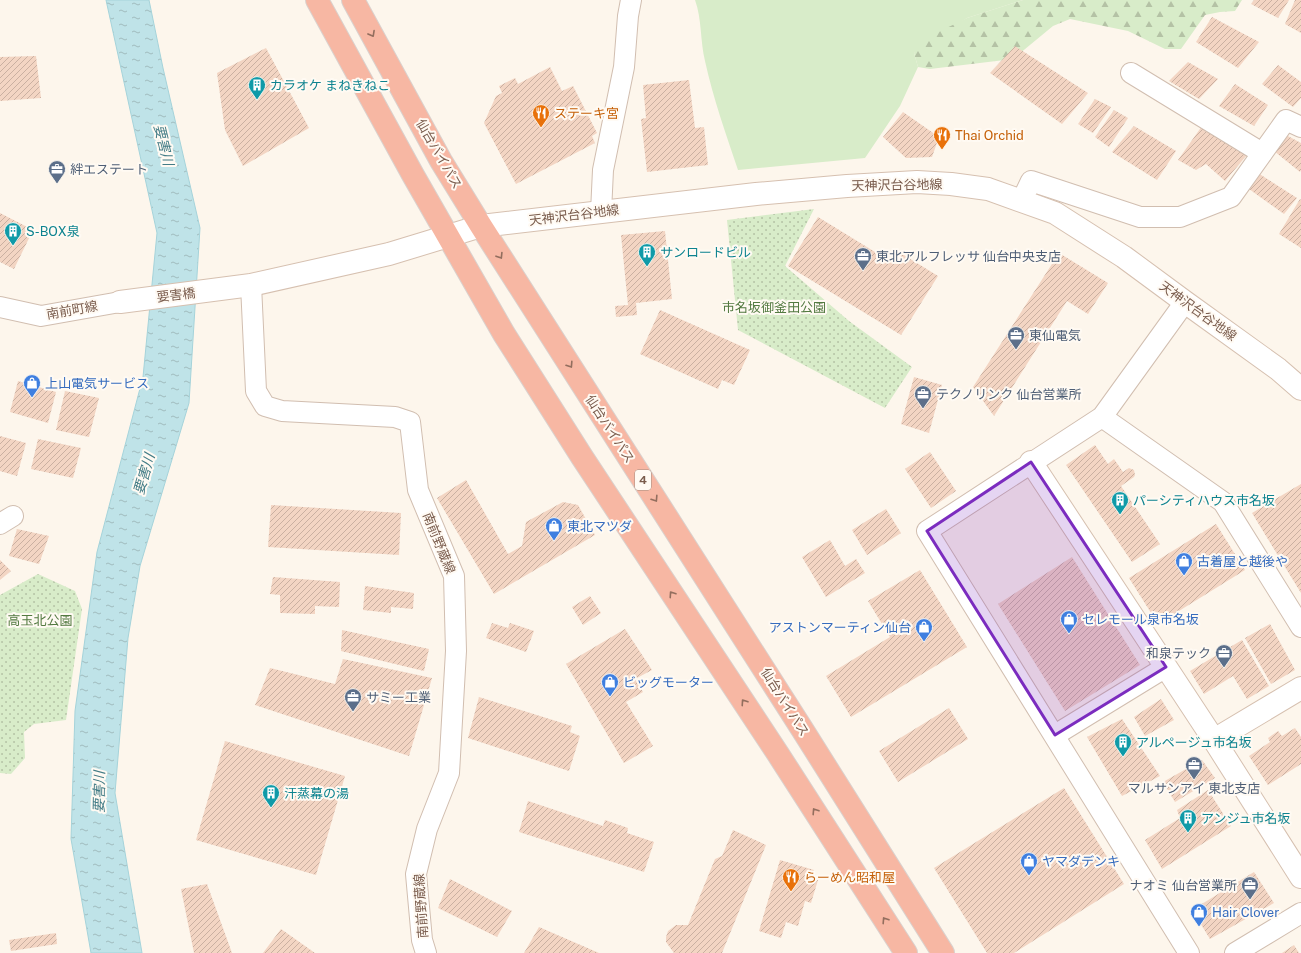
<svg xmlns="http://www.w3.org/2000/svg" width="1301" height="953" font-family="'Public Sans','Noto Sans JP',sans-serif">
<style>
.green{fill:#d8ecc9}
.forest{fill:url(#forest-firs)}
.park{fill:url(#park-dots)}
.water{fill:url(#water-ripples);stroke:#a5d3da}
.building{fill:url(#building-hatch)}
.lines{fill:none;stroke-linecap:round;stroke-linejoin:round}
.street-casing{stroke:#d1beb0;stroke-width:22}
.secondary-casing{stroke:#d6c0b0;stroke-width:24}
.highway-casing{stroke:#dad1cd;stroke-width:24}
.street{stroke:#fff;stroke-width:20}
.secondary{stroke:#fff;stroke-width:22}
.highway{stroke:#f7b7a3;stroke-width:22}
.oneway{stroke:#936e5e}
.marked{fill:#7b2cbf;fill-opacity:0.2;stroke:#7b2cbf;stroke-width:3;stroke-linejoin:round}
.labels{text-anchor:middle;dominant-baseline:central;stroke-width:4;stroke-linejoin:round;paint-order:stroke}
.shield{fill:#fffaf3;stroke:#a28b7f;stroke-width:1}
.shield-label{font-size:12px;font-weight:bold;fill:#7a5c4d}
.culture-label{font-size:13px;fill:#0d838f;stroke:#fffaf3;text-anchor:start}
.food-label{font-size:13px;fill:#c56008;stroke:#fffaf3;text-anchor:start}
.street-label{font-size:13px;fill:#7a5c4d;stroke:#fffaf3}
.service-label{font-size:13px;fill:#4e5e75;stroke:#fffaf3;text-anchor:start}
.park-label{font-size:13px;fill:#537a41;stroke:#fffaf3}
.shop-label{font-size:13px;fill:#366cbe;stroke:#fffaf3;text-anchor:start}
.water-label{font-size:14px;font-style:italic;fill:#437c86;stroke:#fffaf3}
</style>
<defs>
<pattern id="forest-firs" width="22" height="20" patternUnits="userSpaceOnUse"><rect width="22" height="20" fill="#d8ecc9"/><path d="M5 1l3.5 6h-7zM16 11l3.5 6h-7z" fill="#b4c2a5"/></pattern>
<pattern id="park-dots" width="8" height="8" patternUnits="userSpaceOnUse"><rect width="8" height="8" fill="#d8ecc9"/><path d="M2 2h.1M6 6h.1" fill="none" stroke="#b4c2a5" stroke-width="1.8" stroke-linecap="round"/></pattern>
<pattern id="water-ripples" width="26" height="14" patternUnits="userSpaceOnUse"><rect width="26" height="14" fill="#bfe3e8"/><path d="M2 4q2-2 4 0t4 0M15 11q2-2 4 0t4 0" fill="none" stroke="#a0bbbe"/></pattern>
<pattern id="building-hatch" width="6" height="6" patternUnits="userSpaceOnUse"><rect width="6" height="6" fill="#f3d5c3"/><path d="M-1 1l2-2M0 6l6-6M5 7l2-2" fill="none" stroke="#cab0a1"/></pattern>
</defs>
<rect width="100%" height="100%" fill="#fdf6ec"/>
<path class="green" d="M695 0H1023L967 18 914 53 918 67 900 106 865 158 738 170C726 134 713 98 705 61 700 41 702 19 695 0Z"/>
<polygon class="forest" points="1023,0 1242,0 1235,11 1220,12 1205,15 1181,49 1165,49 1128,31 1070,19 1053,26 1013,59 930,69 918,67 914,53 926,38 967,18"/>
<g class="park">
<polygon points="814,209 785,266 849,321 912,367 885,408 738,330 727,220"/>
<polygon points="38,574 75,591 82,609 66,720 34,724 24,732 25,758 11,774 0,773 0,595"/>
</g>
<polygon class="water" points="106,0 149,0 163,68 200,228 189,403 140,566 128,638 115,793 142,953 91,953 71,839 75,711 97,552 143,377 157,233"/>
<g class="building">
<polygon points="1254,0 1289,0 1278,18 1251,4"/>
<polygon points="1295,0 1301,0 1301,33 1285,24"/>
<polygon points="1212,17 1259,42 1238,68 1196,42"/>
<polygon points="1015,46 1088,93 1062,124 990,73"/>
<polygon points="266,48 309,128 243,166 225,130 217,73"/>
<polygon points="36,56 41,98 0,101 0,57"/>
<polygon points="1188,62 1218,79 1199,99 1169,81"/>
<polygon points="1278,65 1301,82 1301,98 1293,107 1262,84"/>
<polygon points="550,67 562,91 573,86 597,133 592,136 595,143 516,184 484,123 496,96 502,93 499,86 515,78 518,84"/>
<polygon points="689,80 695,128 704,127 708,165 647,172 641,119 646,118 643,85"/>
<polygon points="1235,84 1268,105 1254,126 1219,106"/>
<polygon points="1095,99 1111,107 1093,133 1078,124"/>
<polygon points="1114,110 1128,118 1109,147 1095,137"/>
<polygon points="903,112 939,137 932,157 906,158 883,137"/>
<polygon points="1134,126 1176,151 1157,180 1112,152"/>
<polygon points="1202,126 1247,155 1225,181 1206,164 1196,170 1178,160"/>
<polygon points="1286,135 1301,143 1301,170 1300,172 1274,151"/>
<polygon points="1258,173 1297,198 1284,214 1249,189"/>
<polygon points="1300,199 1301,200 1301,248 1279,234"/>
<polygon points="0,213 33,230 14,269 0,262"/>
<polygon points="818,217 893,263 899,252 938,276 901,335 788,266"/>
<polygon points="665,231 672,299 636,303 637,315 616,317 615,306 628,305 621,235"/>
<polygon points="1059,253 1108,283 1088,314 1067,301 994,416 973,387"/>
<polygon points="660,310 750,350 734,385 722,380 718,389 640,354"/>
<polygon points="914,377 942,385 929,433 901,424"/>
<polygon points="18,381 56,392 48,423 10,412"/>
<polygon points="65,391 99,398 89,437 56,430"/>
<polygon points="0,436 26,443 17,476 0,471"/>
<polygon points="38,439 81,448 73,478 31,469"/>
<polygon points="1095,445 1108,464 1114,459 1123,472 1129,468 1134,470 1135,475 1134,477 1121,486 1160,544 1132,562 1066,465"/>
<polygon points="930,452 956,491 931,508 905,469"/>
<polygon points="466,480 508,554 522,546 526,522 563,502 578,505 595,535 494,594 437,498"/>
<polygon points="1301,484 1301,593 1252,513"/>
<polygon points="271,505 401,513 399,555 268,547"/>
<polygon points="886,509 901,533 867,555 852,530"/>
<polygon points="1216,524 1245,570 1158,624 1129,578"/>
<polygon points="17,529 49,536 39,564 9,556"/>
<polygon points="830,540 845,566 856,559 865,573 826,597 802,557"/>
<polygon points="1072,557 1140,665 1065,711 998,604"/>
<polygon points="0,560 11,571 0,580"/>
<polygon points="920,570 967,647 851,717 826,676 890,637 868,601"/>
<polygon points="273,577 340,582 339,607 315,606 315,614 280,613 280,595 270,594"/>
<polygon points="365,586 414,593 413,609 391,607 391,613 363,610"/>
<polygon points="590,596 601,613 583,625 572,607"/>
<polygon points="492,623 508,628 510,623 534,631 526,652 486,638"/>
<polygon points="1270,624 1295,670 1271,684 1245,638"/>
<polygon points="625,629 652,670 635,679 643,692 626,702 653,746 624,763 566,664"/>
<polygon points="342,630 429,649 424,671 341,651"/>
<polygon points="1242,640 1269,686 1247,699 1233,676 1204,694 1190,671"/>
<polygon points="343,659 432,678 409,756 255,705 270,668 335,684"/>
<polygon points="479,697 572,726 570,732 580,736 569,771 468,738"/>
<polygon points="1161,699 1174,720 1145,736 1134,717"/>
<polygon points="949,708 968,739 898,782 879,751"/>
<polygon points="1122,719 1160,776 1122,796 1087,737"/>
<polygon points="1295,728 1301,737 1301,764 1268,785 1249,756 1270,742 1268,738 1278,731 1282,736"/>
<polygon points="225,741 345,776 316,875 196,840"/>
<polygon points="1202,760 1215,778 1175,802 1163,782"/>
<polygon points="1064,788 1124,884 1014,953 987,953 934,868"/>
<polygon points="1208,790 1231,826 1162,869 1145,840 1180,818 1177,810"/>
<polygon points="528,801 603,826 605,820 628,828 627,833 654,842 644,872 519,832"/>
<polygon points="733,830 766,845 722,953 674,953 666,942 666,937 668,931 676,925 688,925 715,859 722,856"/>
<polygon points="780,860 814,870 811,879 818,880 811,903 805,901 798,926 786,922 781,938 759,931"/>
<polygon points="1254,872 1274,903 1210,939 1192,910"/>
<polygon points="450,879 512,911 497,937 438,908"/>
<polygon points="207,884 232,953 194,953 181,889"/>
<polygon points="539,927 599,953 524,953"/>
<polygon points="281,929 315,953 263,953"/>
<polygon points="56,933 57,944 11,951 9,940"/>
<polygon points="1294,945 1299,953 1282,953"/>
</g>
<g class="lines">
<g class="street-casing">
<g id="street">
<polyline points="1131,73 1262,153"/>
<polyline points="1022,200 1031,181 1140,217 1180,217 1231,197 1286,120 1301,127"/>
<polyline points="601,212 603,170 624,67 628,16 631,0"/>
<polyline points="251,285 256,391 265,406 282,411 395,417 410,422 418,490 454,576 456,651 449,773 427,829 416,874 422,940 426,953"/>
<polyline points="1185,302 1102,417 927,531 1189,953"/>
<polyline points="0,307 41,316 120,302"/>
<polyline points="1102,417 1223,502 1301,627"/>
<polyline points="0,524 13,516"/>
<polyline points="1055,735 1166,667"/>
<polyline points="1235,953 1301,913"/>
</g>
</g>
<g class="secondary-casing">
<g id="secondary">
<polyline points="120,302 251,285 389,254 481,226 756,194 847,186 917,182 951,184 988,189 1055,213 1124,257 1185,302 1278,369 1301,389"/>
<polyline points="1031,462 1214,740 1301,877"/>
<polyline points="1214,740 1301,688"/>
</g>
</g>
<g class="highway-casing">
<g id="highway">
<polyline points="317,0 413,175 504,334 582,457 778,754 906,953"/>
<polyline points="353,0 441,161 481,226 802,729 943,953"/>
</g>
</g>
<use href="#street" class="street"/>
<use href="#secondary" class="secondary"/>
<use href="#highway" class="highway"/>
</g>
<defs><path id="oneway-chevron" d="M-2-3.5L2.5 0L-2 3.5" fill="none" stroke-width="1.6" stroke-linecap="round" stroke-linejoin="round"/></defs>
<g class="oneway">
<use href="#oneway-chevron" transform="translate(372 34) rotate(61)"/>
<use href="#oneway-chevron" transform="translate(500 256) rotate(58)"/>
<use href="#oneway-chevron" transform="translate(570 365) rotate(57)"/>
<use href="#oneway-chevron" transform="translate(655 499) rotate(57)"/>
<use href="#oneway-chevron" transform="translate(672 594) rotate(-124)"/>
<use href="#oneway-chevron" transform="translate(744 702) rotate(-124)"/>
<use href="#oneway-chevron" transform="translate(815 811) rotate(-123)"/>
<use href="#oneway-chevron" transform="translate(885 920) rotate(-123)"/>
</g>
<path class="marked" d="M1031 462 1166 667 1055 735 927 531Z"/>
<defs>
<g id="building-pin" transform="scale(0.9)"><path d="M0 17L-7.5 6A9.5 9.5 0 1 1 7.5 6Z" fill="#0f9aa8" stroke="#fffaf3"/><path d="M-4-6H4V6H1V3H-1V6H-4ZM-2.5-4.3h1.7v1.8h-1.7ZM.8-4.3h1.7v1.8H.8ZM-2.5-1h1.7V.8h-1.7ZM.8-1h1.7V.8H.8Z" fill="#fff"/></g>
<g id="restaurant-pin" transform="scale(0.9)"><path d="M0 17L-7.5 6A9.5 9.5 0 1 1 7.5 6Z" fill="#e8710a" stroke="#fffaf3"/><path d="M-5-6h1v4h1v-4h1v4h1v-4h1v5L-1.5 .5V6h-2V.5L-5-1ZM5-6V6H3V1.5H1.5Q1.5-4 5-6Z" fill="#fff"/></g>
<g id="office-pin" transform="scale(0.9)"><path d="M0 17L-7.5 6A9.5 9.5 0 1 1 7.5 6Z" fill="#5c6f8a" stroke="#fffaf3"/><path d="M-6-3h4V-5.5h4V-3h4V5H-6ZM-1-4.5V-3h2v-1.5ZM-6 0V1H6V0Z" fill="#fff"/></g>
<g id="shop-pin" transform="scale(0.9)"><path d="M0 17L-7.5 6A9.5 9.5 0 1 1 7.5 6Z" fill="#3f7fe0" stroke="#fffaf3"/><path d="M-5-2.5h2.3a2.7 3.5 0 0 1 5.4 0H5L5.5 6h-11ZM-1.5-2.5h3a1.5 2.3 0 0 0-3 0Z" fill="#fff"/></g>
</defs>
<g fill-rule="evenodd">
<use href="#building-pin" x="257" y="85"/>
<use href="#restaurant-pin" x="541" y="113"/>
<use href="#restaurant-pin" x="942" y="135"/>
<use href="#office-pin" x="57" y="169"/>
<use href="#building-pin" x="13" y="231"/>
<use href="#building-pin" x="647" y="252"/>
<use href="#office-pin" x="863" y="256"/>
<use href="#office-pin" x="1016" y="335"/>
<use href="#shop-pin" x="32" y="383"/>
<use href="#office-pin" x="923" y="394"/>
<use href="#building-pin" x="1120" y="500"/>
<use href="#shop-pin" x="554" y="526"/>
<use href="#shop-pin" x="1184" y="561"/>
<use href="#shop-pin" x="1069" y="619"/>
<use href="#shop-pin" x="924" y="627"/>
<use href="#office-pin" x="1224" y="653"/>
<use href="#shop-pin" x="610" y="682"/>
<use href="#office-pin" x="353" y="697"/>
<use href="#building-pin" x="1123" y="742"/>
<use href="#office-pin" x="1194" y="765"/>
<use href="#building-pin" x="271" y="793"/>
<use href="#building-pin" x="1188" y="818"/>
<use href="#shop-pin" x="1029" y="861"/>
<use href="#restaurant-pin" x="791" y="877"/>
<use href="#office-pin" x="1250" y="885"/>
<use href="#shop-pin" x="1199" y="912"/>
</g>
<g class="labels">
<rect class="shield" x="635" y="470" width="16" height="20" rx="3"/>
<g class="shield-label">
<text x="643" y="480">4</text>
</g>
<g class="culture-label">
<text x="270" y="85">カラオケ まねきねこ</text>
<text x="26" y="231">S-BOX泉</text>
<text x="660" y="252">サンロードビル</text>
<text x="1133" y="500">パーシティハウス市名坂</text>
<text x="1136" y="742">アルページュ市名坂</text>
<text x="284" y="793">汗蒸幕の湯</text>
<text x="1201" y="818">アンジュ市名坂</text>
</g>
<g class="food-label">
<text x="554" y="113">ステーキ宮</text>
<text x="955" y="135">Thai Orchid</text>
<text x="804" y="877">らーめん昭和屋</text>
</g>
<g class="street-label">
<text transform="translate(439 154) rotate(60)">仙台バイパス</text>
<text transform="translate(897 185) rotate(-1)">天神沢台谷地線</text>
<text transform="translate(574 215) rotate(-7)">天神沢台谷地線</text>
<text transform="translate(176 295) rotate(-7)">要害橋</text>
<text transform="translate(72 310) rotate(-10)">南前町線</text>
<text transform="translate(1198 311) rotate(36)">天神沢台谷地線</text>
<text transform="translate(610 429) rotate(57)">仙台バイパス</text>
<text transform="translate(439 543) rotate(68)">南前野蔵線</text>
<text transform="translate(785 702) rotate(58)">仙台バイパス</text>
<text transform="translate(421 906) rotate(-94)">南前野蔵線</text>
</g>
<g class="service-label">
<text x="70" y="169">絆エステート</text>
<text x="876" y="256">東北アルフレッサ 仙台中央支店</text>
<text x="1029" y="335">東仙電気</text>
<text x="936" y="394">テクノリンク 仙台営業所</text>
<text x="1211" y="653" text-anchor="end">和泉テック</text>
<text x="366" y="697">サミー工業</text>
<text x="1194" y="788" text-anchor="middle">マルサンアイ 東北支店</text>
<text x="1237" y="885" text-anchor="end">ナオミ 仙台営業所</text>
</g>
<g class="park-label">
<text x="774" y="307">市名坂御釜田公園</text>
<text x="40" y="620">高玉北公園</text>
</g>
<g class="shop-label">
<text x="45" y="383">上山電気サービス</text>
<text x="567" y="526">東北マツダ</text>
<text x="1197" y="561">古着屋と越後や</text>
<text x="1082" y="619">セレモール泉市名坂</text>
<text x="911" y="627" text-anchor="end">アストンマーティン仙台</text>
<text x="623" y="682">ビッグモーター</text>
<text x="1042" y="861">ヤマダデンキ</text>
<text x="1212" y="912">Hair Clover</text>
</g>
<g class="water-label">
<text transform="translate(164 145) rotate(76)">要害川</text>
<text transform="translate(144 474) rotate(-74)">要害川</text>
<text transform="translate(99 792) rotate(-89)">要害川</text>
</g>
</g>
</svg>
